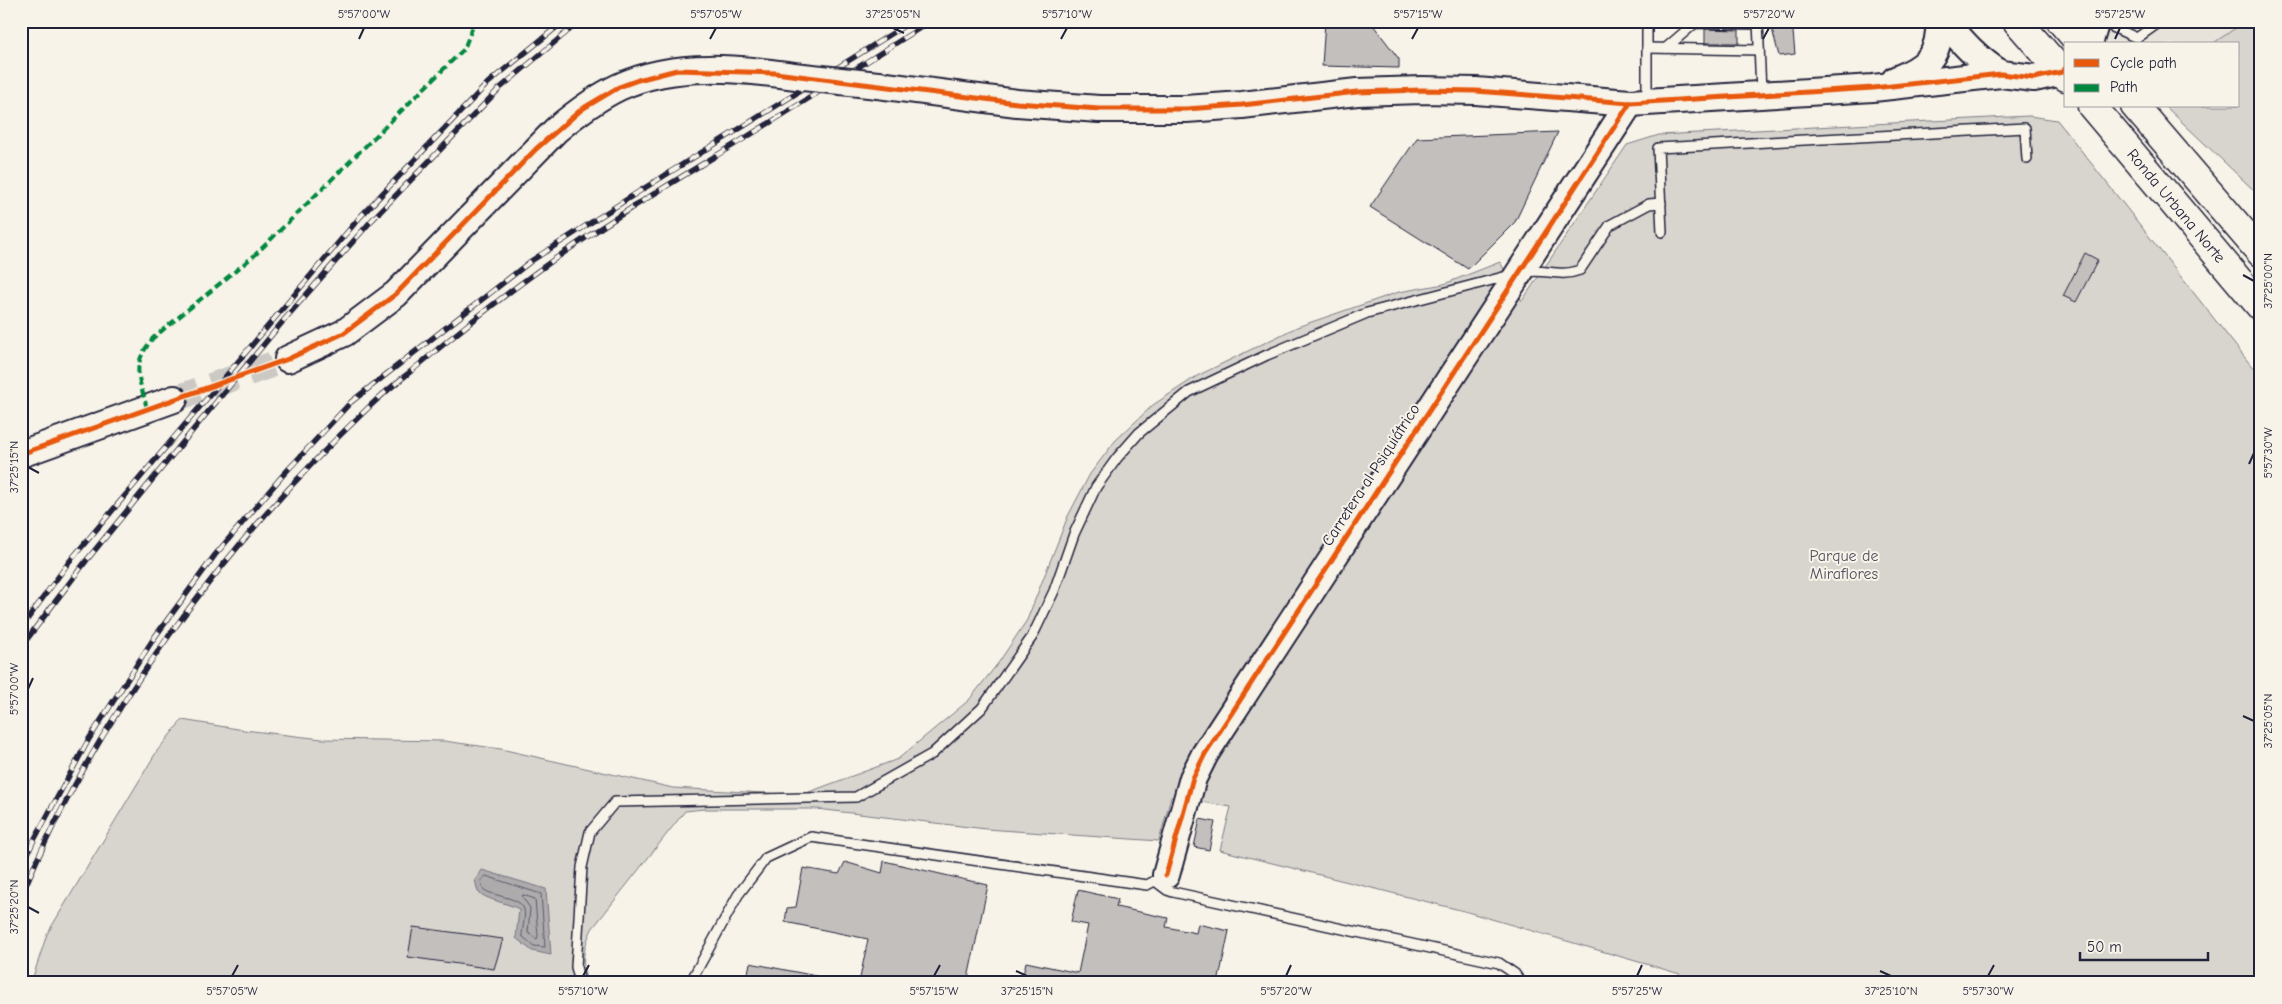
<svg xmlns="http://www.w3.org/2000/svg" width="2282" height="1004" font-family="'Comic Neue',sans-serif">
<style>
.built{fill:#e7e3db}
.green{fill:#d8d5cf;stroke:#7d7c85}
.water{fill:#aeabad;stroke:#76747f}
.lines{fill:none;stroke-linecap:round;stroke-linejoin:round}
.shore{stroke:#5a5969;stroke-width:1}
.building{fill:#c2bfbd;stroke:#22223b}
.secondary-tunnel{stroke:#ccc9c5;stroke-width:26;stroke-dasharray:26 13;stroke-linecap:butt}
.lane-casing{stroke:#22223b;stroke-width:12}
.secondary-casing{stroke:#22223b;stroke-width:30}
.primary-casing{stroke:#22223b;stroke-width:31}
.lane{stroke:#f7f3e8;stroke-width:9}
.secondary{stroke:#f7f3e8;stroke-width:26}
.primary{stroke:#f7f3e8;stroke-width:28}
.rail-casing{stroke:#22223b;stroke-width:5.5}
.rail{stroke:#f7f3e8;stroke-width:4;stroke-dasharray:11;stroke-linecap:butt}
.secondary-bridge-casing{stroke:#22223b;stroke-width:30;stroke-linecap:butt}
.secondary-bridge{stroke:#f7f3e8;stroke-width:26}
.quiet{stroke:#00873e;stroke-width:4;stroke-dasharray:8 4;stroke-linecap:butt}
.cycleway-casing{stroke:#f7f3e8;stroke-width:8}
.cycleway{stroke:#e8590c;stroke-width:5}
.ticks{fill:none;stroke:#22223b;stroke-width:2}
.labels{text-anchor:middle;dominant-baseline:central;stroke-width:4;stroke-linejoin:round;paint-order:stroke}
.street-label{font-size:16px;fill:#22223b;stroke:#f7f3e8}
.park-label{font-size:16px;fill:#504f60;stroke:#f7f3e8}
.neatline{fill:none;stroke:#22223b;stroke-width:2}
.ticks-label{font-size:12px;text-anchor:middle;fill:#22223b}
</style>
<rect width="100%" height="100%" fill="#f7f3e8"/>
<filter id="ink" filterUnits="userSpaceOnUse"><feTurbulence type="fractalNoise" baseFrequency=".02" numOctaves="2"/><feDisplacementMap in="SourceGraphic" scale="10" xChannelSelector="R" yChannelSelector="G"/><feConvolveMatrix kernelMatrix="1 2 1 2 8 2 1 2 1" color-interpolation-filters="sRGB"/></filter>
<g filter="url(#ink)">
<polygon class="built" points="2091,21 2246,21 2212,44 2109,44"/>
<g class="green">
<polygon points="2246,21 2261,21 2261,197 2165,106 2238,106 2238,44 2212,44"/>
<path d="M2029 116 2057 120 2261 378V983H1678L1680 974 1464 911 1220 850 1231 807 1171 797 1159 841 986 829 817 809H704L685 811 592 929C583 947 581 963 587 983H31L47 934 157 751 182 720 244 730 322 739 444 741 501 749 673 788 801 795 898 759 969 700 999 662 1027 620 1068 516 1090 474 1115 441 1153 405 1197 376 1297 327 1399 292 1444 284 1500 262 1522 301 1627 145 1659 135Z"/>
</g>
<path class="water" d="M482 870 546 889 551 955 532 951 516 938 519 909C505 902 489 901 478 892L475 880Z"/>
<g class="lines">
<g class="shore">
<path d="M486 876 541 894 545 947 534 946 522 936C522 928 527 914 523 907 517 896 492 897 483 889L481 881Z"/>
<polygon points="523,895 535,899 538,936 537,939 528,933 530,908 523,898"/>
</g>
</g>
<g class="building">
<polygon points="1325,21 1370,21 1399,59 1399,68 1322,66"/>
<polygon points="1770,21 1792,21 1795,54 1779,56"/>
<polygon points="1705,29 1739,30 1739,43 1705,43"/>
<polygon points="1558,132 1515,222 1468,269 1370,207 1417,138"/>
<polygon points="2085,253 2098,260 2076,302 2063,296"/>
<polygon points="1200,819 1215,822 1209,850 1194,847"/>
<polygon points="884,861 988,885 967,983 859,983 868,939 785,922 787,908 796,907 803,868 839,874 845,862 882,873"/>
<polygon points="1078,890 1118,899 1116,907 1168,918 1166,927 1196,933 1198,924 1229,931 1218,983 1021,983 1026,962 1078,973 1088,925 1071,922"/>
<polygon points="413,927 503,939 494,969 408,957"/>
<polygon points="750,963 816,976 815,983 746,983"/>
</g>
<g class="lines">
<polyline class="secondary-tunnel" points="174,399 288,359"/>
<g class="lane-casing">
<g id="lane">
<polyline points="1632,21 1647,23"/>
<polyline points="1647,21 1647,101"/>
<polyline points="1758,21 1761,92"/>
<polyline points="2099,21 2137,38 2161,21"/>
<polyline points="1647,48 1759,50"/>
<polyline points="1666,48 1695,23 1759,24"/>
<polyline points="1662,232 1658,148 2025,128 2027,159"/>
<path d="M1526 272C1545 268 1559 278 1580 270L1610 225 1649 204 1661 203"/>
<polyline points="1155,881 1167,890 1173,892 1499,963 1515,974 1521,983"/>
<polyline points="580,983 576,967 582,867 590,832 615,802 856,797 932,754 982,708 1032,637 1054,591 1074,534 1096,487 1117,458 1139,433 1189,392 1267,355 1367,313 1511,275"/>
<polyline points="690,983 738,895 766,858 811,837 1147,885 1164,876"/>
</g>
</g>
<g class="secondary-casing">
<g id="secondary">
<path d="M1945 21C1962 42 1977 59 2001 74"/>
<polyline points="2089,44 2096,21"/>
<path d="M1895 80C1925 68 1941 56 1939 21"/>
<polyline points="878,85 1017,103 1099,109 1186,109 1242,105 1357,92 1422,90 1476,91 1630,103 1873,88 2001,74 2034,78 2062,72 2066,68"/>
<path d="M288 359 344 333 396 294 556 130C575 114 596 98 619 87 676 60 743 69 803 77"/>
<polyline points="21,454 174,399"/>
<polyline points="1166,875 1193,778 1205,754 1630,103"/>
</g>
</g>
<g class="primary-casing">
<g id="primary">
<polyline points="2017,21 2066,77"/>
<polyline points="2061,21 2081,44"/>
<polyline points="2092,106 2261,307"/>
<polyline points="2135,106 2261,253"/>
</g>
</g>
<use href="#lane" class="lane"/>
<use href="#secondary" class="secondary"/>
<use href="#primary" class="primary"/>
<g class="rail-casing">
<g id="rail">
<polyline points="21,628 69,562 360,217 488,83 564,21"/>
<polyline points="21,647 86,561 174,453 284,320 372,220 499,89 580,21"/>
<polyline points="21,869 33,842 89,739 154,638 215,555 283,475 351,402 531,261 643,189 912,21"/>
<path d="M21 896C98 714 224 545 367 409 384 392 403 378 421 363 459 331 498 300 538 271 604 223 675 181 745 138 807 100 869 60 931 21"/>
</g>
</g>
<use href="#rail" class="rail"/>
<g class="secondary-bridge-casing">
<polyline id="secondary-bridge" points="803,77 878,85"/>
</g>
<use href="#secondary-bridge" class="secondary-bridge"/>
<path class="quiet" d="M147 409C139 375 130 367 153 338L255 255 464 49 475 21"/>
<g class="cycleway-casing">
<g id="cycleway">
<polyline points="21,454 288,359 344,333 396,294 536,149 582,109 619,87 638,80 677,70 775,73 1017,103 1099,109 1186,109 1242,105 1357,92 1422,90 1476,91 1630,103 1873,88 2001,74 2034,78 2062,72 2066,68"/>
<polyline points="1166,875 1193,778 1205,754 1630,103"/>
</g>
</g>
<use href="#cycleway" class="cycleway"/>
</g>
</g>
<path class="ticks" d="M893 28 904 33M359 39 364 28M710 39 716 28M1061 39 1067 28M1412 39 1418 28M1763 39 1769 28M2115 39 2120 28M2243 275 2254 281M2249 464 2254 453M28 467 39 473M28 689 33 678M2243 716 2254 721M28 907 39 913M1016 971 1027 976M1880 971 1891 976M232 976 238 965M583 976 589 965M934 976 940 965M1286 976 1291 965M1637 976 1642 965M1988 976 1994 965"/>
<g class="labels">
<g class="street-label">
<text transform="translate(2176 206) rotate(50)">Ronda Urbana Norte</text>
<text transform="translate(1371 475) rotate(-57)">Carretera al Psiquiátrico</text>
</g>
<g class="park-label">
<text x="1844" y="556">Parque de<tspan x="1844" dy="18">Miraflores</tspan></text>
</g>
</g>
<rect width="2282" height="1004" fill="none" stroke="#f7f3e8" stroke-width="55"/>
<rect x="2064" y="42" width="175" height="65" fill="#f7f3e8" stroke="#a29fa3"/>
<rect x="2074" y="59" width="25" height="8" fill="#e8590c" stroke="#a29fa3"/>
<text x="2110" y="68" font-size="15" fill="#22223b">Cycle path</text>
<rect x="2074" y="84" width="25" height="8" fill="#00873e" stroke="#a29fa3"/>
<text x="2110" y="92" font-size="15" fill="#22223b">Path</text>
<path d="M2080 952v8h128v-8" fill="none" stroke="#22223b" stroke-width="2.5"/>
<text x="2087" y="952" font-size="15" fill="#22223b" stroke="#f7f3e8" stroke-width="4" paint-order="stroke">50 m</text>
<rect x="28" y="28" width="2226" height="948" class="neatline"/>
<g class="ticks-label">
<text x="364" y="18">5°57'00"W</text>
<text x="716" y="18">5°57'05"W</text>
<text x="893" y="18">37°25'05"N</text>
<text x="1067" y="18">5°57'10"W</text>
<text x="1418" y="18">5°57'15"W</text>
<text x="1769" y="18">5°57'20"W</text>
<text x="2120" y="18">5°57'25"W</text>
<text transform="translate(2268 281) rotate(-90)" y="4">37°25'00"N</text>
<text transform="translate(2268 453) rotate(-90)" y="4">5°57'30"W</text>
<text transform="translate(14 467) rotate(-90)" y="4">37°25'15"N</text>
<text transform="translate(14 689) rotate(-90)" y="4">5°57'00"W</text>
<text transform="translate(2268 721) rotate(-90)" y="4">37°25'05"N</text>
<text transform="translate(14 907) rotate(-90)" y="4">37°25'20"N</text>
<text x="232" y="995">5°57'05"W</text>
<text x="583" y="995">5°57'10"W</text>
<text x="934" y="995">5°57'15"W</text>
<text x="1027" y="995">37°25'15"N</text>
<text x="1286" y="995">5°57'20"W</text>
<text x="1637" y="995">5°57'25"W</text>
<text x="1891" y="995">37°25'10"N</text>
<text x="1988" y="995">5°57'30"W</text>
</g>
</svg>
